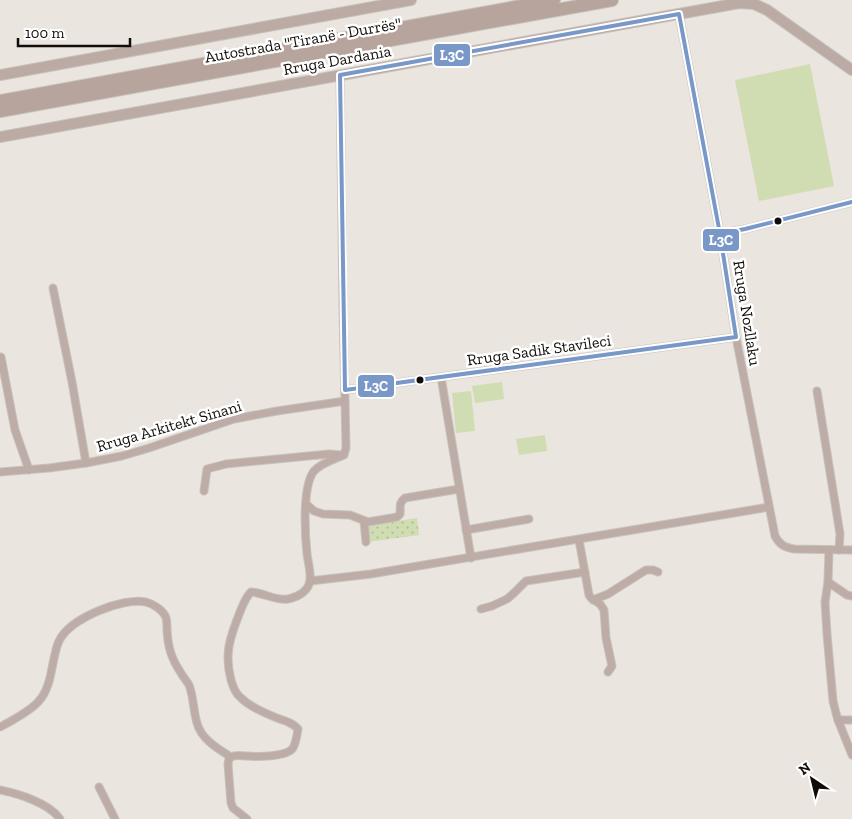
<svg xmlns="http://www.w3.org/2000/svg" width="852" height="819" font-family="'Zilla Slab',serif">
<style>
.grass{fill:#d0dcb2}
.park{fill:url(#park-dots)}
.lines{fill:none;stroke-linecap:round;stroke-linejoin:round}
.street-casing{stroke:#c6c2bd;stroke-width:9}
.secondary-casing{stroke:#c6c2bd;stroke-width:12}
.highway-casing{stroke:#c6c2bd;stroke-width:14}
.street{stroke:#beaca6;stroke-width:7}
.secondary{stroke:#bcaaa4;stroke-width:10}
.highway{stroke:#b7a49c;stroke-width:12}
.bus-1-casing{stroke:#fff;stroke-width:8}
.bus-1{stroke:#7998c8;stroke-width:4}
.bus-dot{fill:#100c08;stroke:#fff;stroke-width:2}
.labels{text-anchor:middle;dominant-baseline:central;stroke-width:5;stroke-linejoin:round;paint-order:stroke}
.street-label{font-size:16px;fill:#100c08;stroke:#fff}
.line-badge{stroke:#fff;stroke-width:2}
.badge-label{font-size:14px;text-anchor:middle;font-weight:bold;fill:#fff}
</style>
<defs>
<pattern id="park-dots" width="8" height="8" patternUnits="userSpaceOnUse" patternTransform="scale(1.25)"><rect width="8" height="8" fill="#d0dcb2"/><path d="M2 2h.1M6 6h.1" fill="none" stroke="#b2bc98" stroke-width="1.8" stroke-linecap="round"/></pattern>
</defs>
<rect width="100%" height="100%" fill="#eae5df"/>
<g class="grass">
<polygon points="810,64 834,186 759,201 735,80"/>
<polygon points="502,382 504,399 475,403 472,386"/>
<polygon points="471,391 475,431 456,433 452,393"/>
<polygon points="545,435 547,451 519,455 516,439"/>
</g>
<polygon class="park" points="417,518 419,535 368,542 366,526"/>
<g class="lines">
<g class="street-casing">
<g id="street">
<path d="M679 14 720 234 736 337 775 536C780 545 784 547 794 549L852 550"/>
<polyline points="720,234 745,229 852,202"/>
<polyline points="53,288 72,382 86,463"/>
<polyline points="1,357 15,430 29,470"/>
<polyline points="441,377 471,558"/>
<polyline points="345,390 736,337"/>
<polyline points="817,391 840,534 839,550"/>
<polyline points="0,472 49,468 86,463 122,456 149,448 234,419 277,411 345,401"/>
<polyline points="204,491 207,469 226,464 329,454 341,455"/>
<path d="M306 504 314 511 323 514 350 515 368 522 397 517 400 514C401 506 398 504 405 498L459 489"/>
<polyline points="364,521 366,542"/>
<polyline points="466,530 529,519"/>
<polyline points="579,540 589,595 591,598 600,604 604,610 606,638 612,666 608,672"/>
<polyline points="829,550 828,582 825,602 827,634 833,701 836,713 838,720 852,720"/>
<polyline points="310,581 371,574 424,565 769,507"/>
<polyline points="828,582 847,595 852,596"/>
<polyline points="593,600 608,594 646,570 653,570 658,572"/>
<polyline points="481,609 492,606 507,599 514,593 526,581 585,572"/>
<polyline points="838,720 852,755"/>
<path d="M0 727C10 722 31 710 38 702 53 687 51 659 59 641 70 618 123 597 146 602 154 604 164 611 166 618 167 622 167 626 167 630 168 647 171 658 181 673 183 677 187 681 189 685 194 698 193 710 197 723 201 739 218 749 231 757"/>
<polyline points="99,787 115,819"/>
<path d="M0 790C19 794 49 803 60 819"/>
<path d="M247 819 233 808 231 803 228 764C229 760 228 759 231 757 236 754 242 756 247 756 257 757 287 757 293 748 296 743 297 735 298 729 292 722 285 721 277 718 264 713 250 707 240 697 235 693 233 687 231 680 224 654 230 637 240 612 243 605 245 598 251 592 264 593 276 601 288 599 298 597 309 591 310 580 311 572 308 562 307 554 305 535 302 486 314 471 321 463 335 459 344 455L346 448 343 305 340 75"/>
</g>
</g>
<g class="secondary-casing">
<g id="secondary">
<polyline points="0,75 411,0"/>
<polyline points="0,137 739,3 754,4 767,10 852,70"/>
</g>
</g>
<g class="highway-casing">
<g id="highway">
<polyline points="0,101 554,0"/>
<polyline points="0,111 612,0"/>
</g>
</g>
<use href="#street" class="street"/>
<use href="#secondary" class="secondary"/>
<use href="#highway" class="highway"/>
<g class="bus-1-casing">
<g id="bus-1">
<polygon points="679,14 720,234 736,337 345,390 340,75"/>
<polyline points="720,234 745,229 852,202"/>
</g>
</g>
<use href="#bus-1" class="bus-1"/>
</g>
<g class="bus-dot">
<circle cx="778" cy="221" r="4.5"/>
<circle cx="420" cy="380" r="4.5"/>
</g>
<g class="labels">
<g class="street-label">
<text transform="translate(303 40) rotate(-10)">Autostrada "Tiranë - Durrës"</text>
<text transform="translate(337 60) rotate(-10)">Rruga Dardania</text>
<text transform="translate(747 313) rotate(81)">Rruga Nozllaku</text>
<text transform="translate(539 350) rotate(-8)">Rruga Sadik Stavileci</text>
<text transform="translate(169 426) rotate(-16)">Rruga Arkitekt Sinani</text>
</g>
</g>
<g class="line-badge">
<rect x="433" y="43" width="38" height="24" rx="5" fill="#7998c8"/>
<rect x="702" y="228" width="38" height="24" rx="5" fill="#7998c8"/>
<rect x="357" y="374" width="38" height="24" rx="5" fill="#7998c8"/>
</g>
<g class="badge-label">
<text x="452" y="60">L3C</text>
<text x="721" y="245">L3C</text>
<text x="376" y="391">L3C</text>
</g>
<g transform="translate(812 779) rotate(325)" stroke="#ffffff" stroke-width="4" paint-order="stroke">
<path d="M0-4L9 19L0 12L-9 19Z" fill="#100c08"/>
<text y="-8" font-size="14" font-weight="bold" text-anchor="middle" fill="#100c08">N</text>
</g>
<path d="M18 38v8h112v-8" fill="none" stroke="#100c08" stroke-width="2.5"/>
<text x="25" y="38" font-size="15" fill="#100c08" stroke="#ffffff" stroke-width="4" paint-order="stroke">100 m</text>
</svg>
